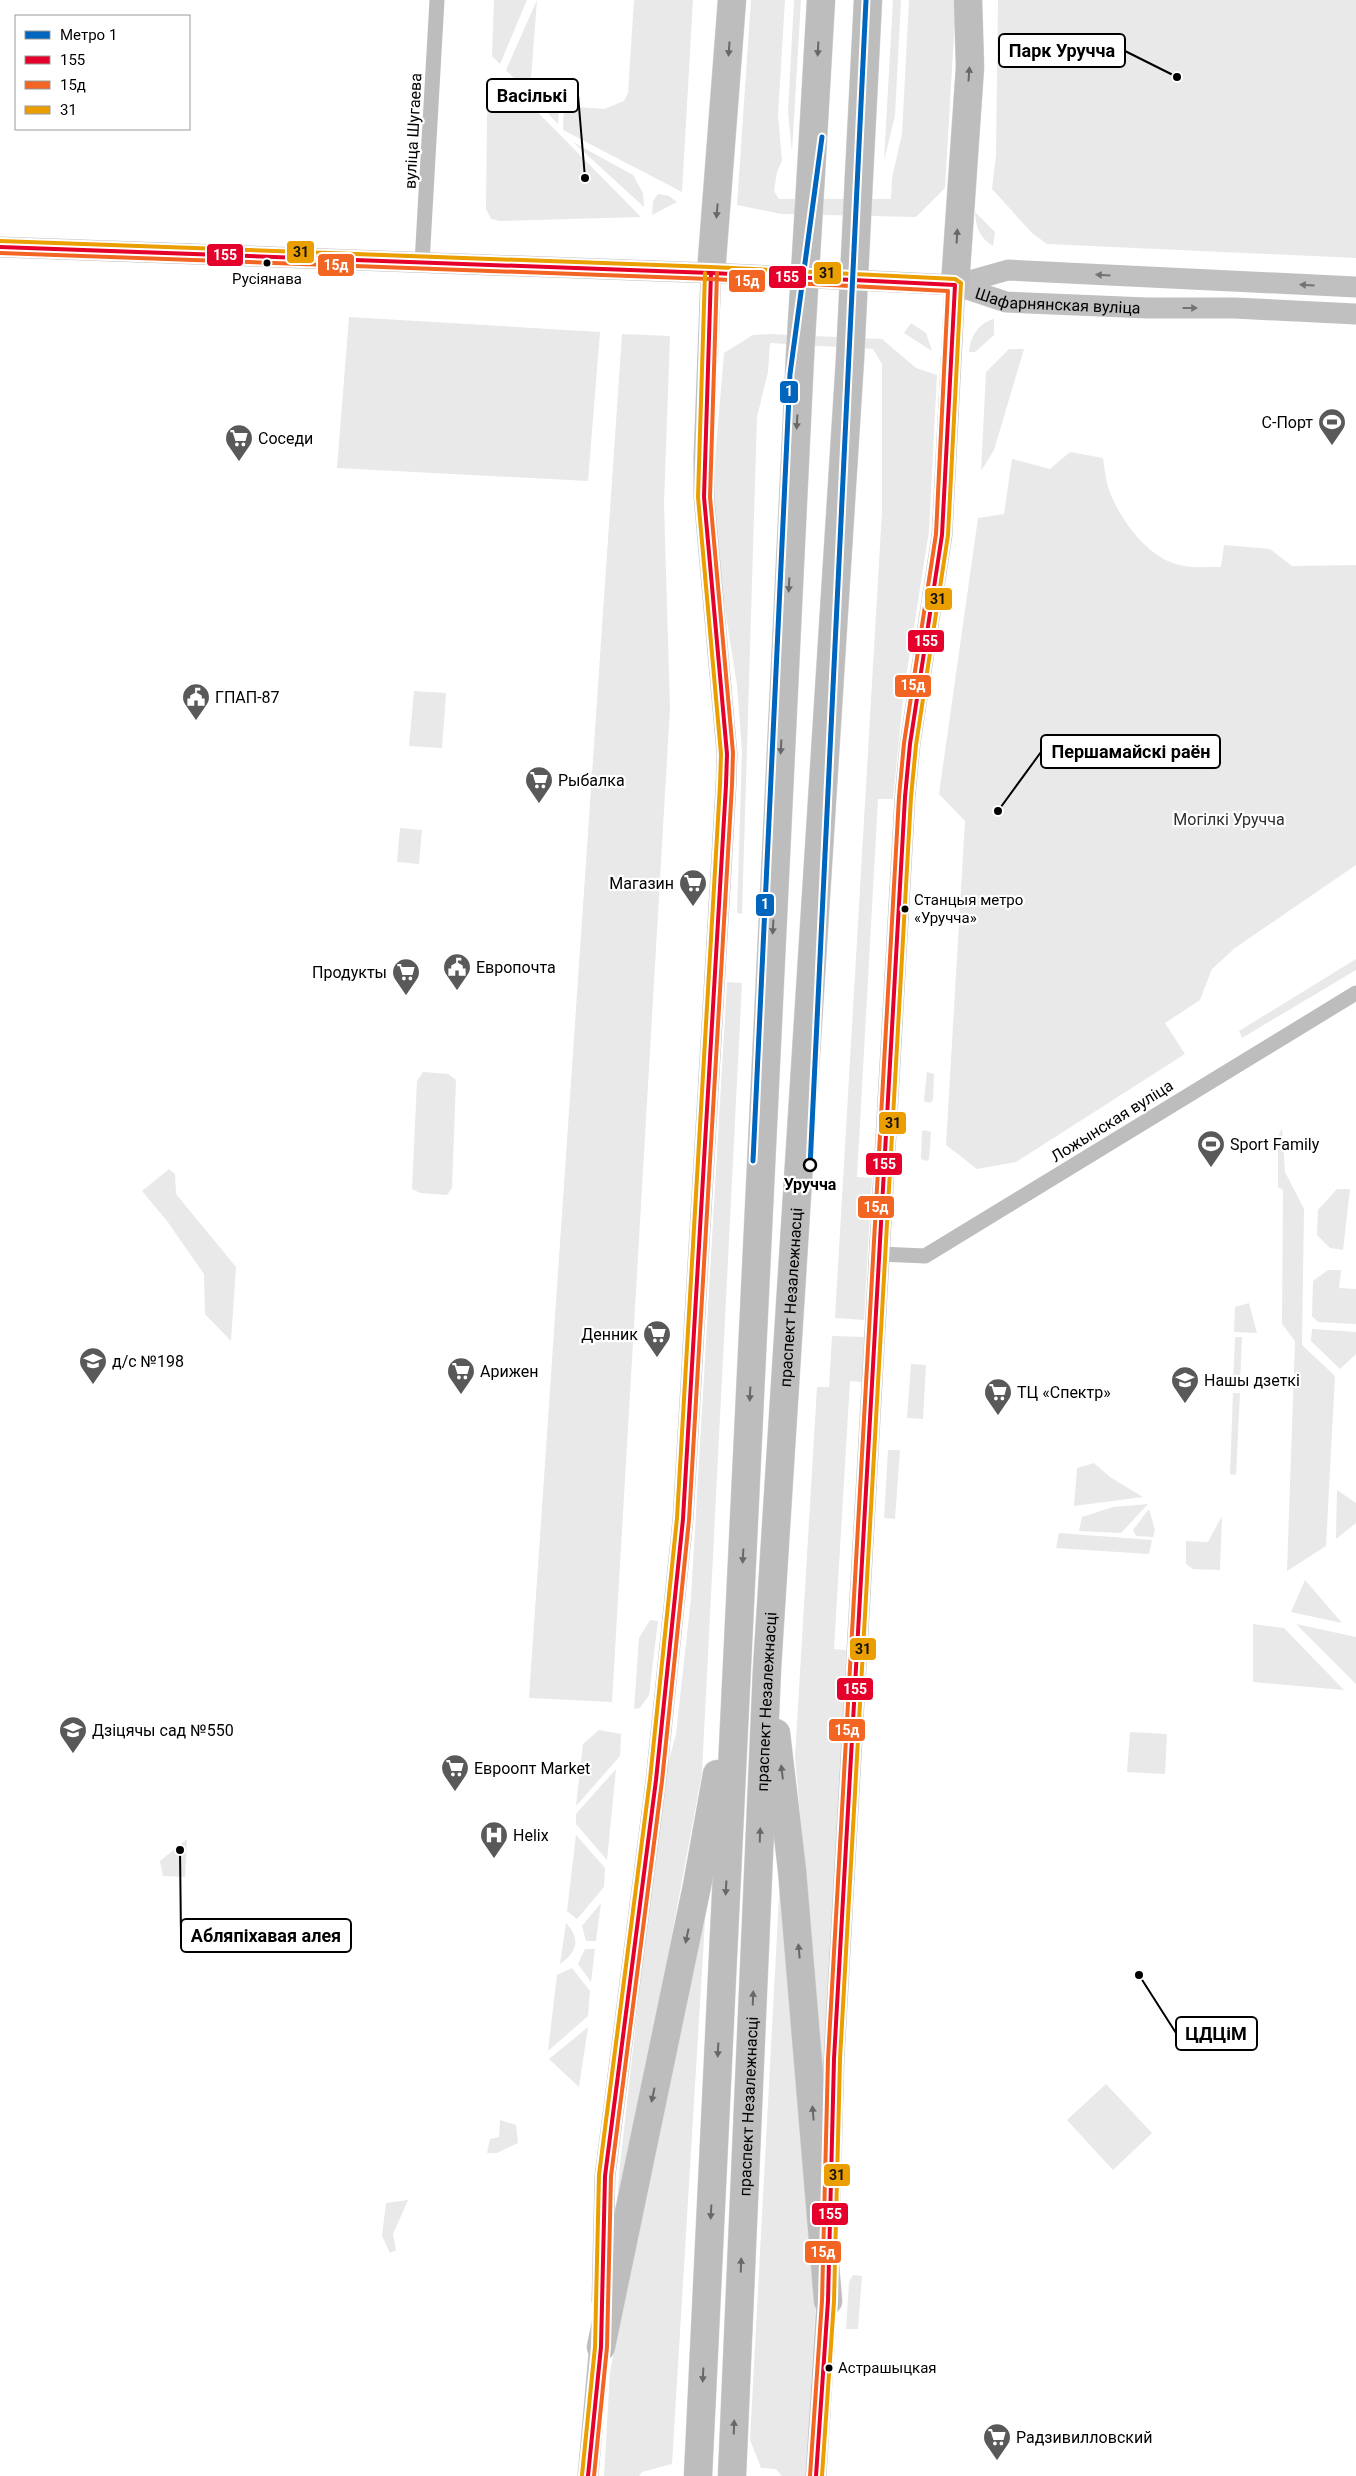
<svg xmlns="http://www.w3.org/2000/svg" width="1356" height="2476" font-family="Roboto,sans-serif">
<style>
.green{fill:#e9e9e9}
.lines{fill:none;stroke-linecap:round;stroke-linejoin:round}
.highway-casing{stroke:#dbdbdb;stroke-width:29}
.street{stroke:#bdbdbd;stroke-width:15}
.secondary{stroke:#c0c0c0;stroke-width:21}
.highway{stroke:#bdbdbd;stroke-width:28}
.highway-bridge-casing{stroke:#dbdbdb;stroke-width:29;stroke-linecap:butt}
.highway-bridge{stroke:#bdbdbd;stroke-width:28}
.bus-1-casing{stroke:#fff;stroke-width:8}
.bus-2-casing{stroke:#fff;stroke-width:8}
.bus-3-casing{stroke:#fff;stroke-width:8}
.bus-1{stroke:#e4002b;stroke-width:4}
.bus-2{stroke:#f26522;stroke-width:4}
.bus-3{stroke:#eb9e00;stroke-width:4}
.metro-1-casing{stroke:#fff;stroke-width:9}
.metro-1{stroke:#0065bd;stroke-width:5}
.oneway{fill:#686868}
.oneway2{fill:#737373}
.bus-dot{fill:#000;stroke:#fff;stroke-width:2}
.stop-dot{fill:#fff;stroke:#000;stroke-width:2.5}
.labels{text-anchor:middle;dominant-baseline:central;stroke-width:4.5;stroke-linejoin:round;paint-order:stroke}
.bus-label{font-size:15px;fill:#000;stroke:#fff;text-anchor:start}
.street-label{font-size:16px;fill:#000;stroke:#fff}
.poi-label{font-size:16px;fill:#000;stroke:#fff;text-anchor:start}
.park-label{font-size:16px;fill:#2e2e2e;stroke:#fff}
.stop-label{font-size:16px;font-weight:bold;fill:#000;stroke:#fff}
.leader{fill:none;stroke:#000;stroke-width:2}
.callout-dot{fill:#000;stroke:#fff;stroke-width:2}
.callout{fill:#fff;stroke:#000;stroke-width:2}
.callout-label{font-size:18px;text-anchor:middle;font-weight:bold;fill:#000}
.line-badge{stroke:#fff;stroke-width:2}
.badge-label{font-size:14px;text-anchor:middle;font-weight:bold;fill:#fff}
.pale-badge-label{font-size:14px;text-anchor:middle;font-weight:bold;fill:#111}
</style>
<rect width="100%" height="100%" fill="#fff"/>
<g class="green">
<polygon points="494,0 527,0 500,64 492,56"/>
<path d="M537 0 531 78C534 91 543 107 559 105L558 124 506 70Z"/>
<polygon points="634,0 693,0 682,192 563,130 564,106 604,109 624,101 628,93"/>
<polygon points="751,0 785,0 778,115 782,161 777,172 774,191 779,199 891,199 892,178 902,134 909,0 956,0 945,188 916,217 781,214 737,205"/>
<polygon points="794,0 801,0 792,152 788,112"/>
<polygon points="893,0 901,0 895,115 884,161"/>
<polygon points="998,0 1356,0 1356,258 1047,244 1032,233 992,189 996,155"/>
<polygon points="504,78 641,217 500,221 491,219 486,209 487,114"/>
<polygon points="573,142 633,175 643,193 644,207"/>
<polygon points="658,194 669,196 677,202 652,215 653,201"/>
<path d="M975 212 995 232 993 246C979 237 976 228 975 212Z"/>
<polygon points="349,317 600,332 588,481 337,468"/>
<path d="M994 319V335L975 352H969C970 337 978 323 994 319Z"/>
<polygon points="911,323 926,333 932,351 904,333"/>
<polygon points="622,334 670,336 664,503 670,708 612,1702 529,1698"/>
<polygon points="769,334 882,339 916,368 937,375 929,531 904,690 893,799 878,799 857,1177 872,1178 864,1320 835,1318 882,511 882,364 873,349 770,343 768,372 757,417 742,914 737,913 742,752 737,685 719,572 711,507 724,353 753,335"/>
<polygon points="1009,349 1024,349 994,450 981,471 986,372"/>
<path d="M1070 452 1103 458C1105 470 1106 484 1111 495 1121 519 1143 550 1168 561 1184 569 1203 567 1221 567L1224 545 1270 549 1292 566 1356 565V865L1235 948 1212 969 1200 1000 1165 1023 1185 1054 1016 1162 977 1169 946 1145 965 821 939 794 978 518 1004 514 1012 459 1050 469Z"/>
<polygon points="414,691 446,693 442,748 409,746"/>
<polygon points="400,828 422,830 419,864 397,862"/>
<polygon points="1356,959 1356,970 1242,1038 1239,1031"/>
<polygon points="727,982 742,983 702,1773 613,2252 620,2165 663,1781 676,1734 691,1598"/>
<polygon points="423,1072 448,1074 456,1080 452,1188 447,1195 420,1193 412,1189 417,1081"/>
<polygon points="927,1072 934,1074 933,1100 930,1103 924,1101"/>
<polygon points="1282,1128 1285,1172 1304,1209 1302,1345 1335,1376 1326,1546 1287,1571 1295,1341 1282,1324 1283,1190 1278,1187 1278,1137"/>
<polygon points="925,1130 931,1132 929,1159 927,1161 921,1159 922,1131"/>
<polygon points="169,1169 175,1174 176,1194 236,1267 231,1341 205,1314 204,1274 167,1221 142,1191"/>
<polygon points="1337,1189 1350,1189 1343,1250 1330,1248 1317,1235 1318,1210"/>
<polygon points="1328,1270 1341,1270 1339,1288 1356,1289 1356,1324 1318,1322 1312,1316 1313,1281"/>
<polygon points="1249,1303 1257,1333 1234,1332 1235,1307"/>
<polygon points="1312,1329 1356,1332 1356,1354 1340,1369 1311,1341"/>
<polygon points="832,1336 864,1337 862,1382 850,1381 834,1649 846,1650 828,2131 795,1757 817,1387 829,1387"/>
<polygon points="1235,1337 1242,1337 1240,1385 1233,1385"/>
<polygon points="911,1364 926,1365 923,1419 907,1418"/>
<polygon points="1233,1393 1240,1393 1236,1475 1230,1474"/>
<polygon points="888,1450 900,1450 895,1519 884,1518"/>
<polygon points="1094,1463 1110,1477 1143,1497 1074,1506 1077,1468"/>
<polygon points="1337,1490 1356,1503 1356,1523 1336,1539"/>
<polygon points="1148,1504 1121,1533 1079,1531 1082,1517 1113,1507"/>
<polygon points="1149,1509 1155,1530 1153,1537 1136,1536 1133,1530"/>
<polygon points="1222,1516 1220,1570 1193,1569 1186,1564 1186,1541 1208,1542"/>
<polygon points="1059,1533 1152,1540 1149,1554 1056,1548"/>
<polygon points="1305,1580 1342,1623 1291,1612"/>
<polygon points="650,1620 658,1621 649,1695 640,1708 634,1709 639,1638"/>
<polygon points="1253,1624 1284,1628 1344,1690 1253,1682"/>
<polygon points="1296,1624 1356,1637 1356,1684"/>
<polygon points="599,1730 621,1734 620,1756 576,1806 583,1744"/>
<polygon points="1130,1732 1167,1734 1165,1774 1127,1772"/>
<polygon points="616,1769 607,1860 576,1824 576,1814"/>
<polygon points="576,1835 605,1868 604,1887 577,1919 567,1911"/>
<polygon points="187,1839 185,1877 163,1876 160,1861"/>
<polygon points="782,1841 817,2282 806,2476 782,2476 776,2469 761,2468 750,2440"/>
<polygon points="707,1888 672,2464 642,2472 639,2476 604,2476 610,2372"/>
<polygon points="601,1903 596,1941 586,1941 582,1926"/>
<path d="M566 1923C581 1939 577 1952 560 1964Z"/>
<polygon points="585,1949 595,1949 591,1982 578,1964"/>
<polygon points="572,1968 590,1991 588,2016 548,2051 557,1975"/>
<polygon points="588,2027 579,2087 549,2059"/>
<polygon points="1106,2084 1152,2133 1113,2170 1067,2120"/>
<polygon points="500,2120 516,2125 518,2143 497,2153 487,2153 490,2139 499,2137"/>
<polygon points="408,2200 393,2234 396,2250 390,2253 382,2236 386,2203"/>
<polygon points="853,2275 862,2276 858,2329 846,2329 849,2282"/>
</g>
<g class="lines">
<g class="highway-casing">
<g id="highway">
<polyline points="811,173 821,0"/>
<polyline points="859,176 868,0"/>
<polyline points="711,273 732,0"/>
<polyline points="955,285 970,67 968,0"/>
<polyline points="776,1733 792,1870 828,2301"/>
<polyline points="601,2347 697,1886 717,1774"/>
<polyline points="698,2476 800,356"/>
<path id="s2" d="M732 2476 767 1669 850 359"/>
</g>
</g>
<g class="street">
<polyline points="422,263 437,0"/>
<polyline points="880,1254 925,1256 1356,993"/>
</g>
<g class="secondary">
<path id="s1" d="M0 247 711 273 955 285 1006 302 1147 308H1234L1356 314"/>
<polyline points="955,285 1008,270 1356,287"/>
<polyline points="830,2202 834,2059 905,797 910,744 942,535 955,285"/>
<polyline points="602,2301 605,2176 656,1780 683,1519 726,785 727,754 704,497 704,456 711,273"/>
<polyline points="588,2476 601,2331"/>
<polyline points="816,2476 828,2285"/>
</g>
<use href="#highway" class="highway"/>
<g class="highway-bridge-casing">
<g id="highway-bridge">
<polyline points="800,356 811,173"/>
<polyline points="850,359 859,176"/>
</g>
</g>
<use href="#highway-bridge" class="highway-bridge"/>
<g class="bus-1-casing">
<g id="bus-1">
<polyline points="0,247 711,273 955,285 942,535 910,744 905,797 834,2059 828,2301 816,2476"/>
<polyline points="588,2476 601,2347 605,2176 656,1780 683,1519 726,785 727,754 704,497 711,273"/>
</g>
</g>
<g class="bus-2-casing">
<g id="bus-2">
<polyline points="0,253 711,279 948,291 936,534 904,743 899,797 828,2059 822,2301 810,2476"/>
<polyline points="594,2476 607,2347 611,2176 662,1781 689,1520 732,785 733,753 710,497 717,273"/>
</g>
</g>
<g class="bus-3-casing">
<g id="bus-3">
<polyline points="0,241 711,267 955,279 961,283 948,535 916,745 911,797 840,2059 834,2301 822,2476"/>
<polyline points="582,2475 595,2347 599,2175 650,1779 677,1518 720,785 721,754 698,497 705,273"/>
</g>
</g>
<use href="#bus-1" class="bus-1"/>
<use href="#bus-2" class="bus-2"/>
<use href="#bus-3" class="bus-3"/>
<g class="metro-1-casing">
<g id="metro-1">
<polyline points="753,1161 790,374 822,137"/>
<polyline points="810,1167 866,0"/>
</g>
</g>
<use href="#metro-1" class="metro-1"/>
</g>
<defs><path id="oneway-solid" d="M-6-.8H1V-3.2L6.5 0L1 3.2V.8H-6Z" transform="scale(1.25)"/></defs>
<g class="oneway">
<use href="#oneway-solid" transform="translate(729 49) rotate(94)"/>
<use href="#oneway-solid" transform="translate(818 49) rotate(93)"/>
<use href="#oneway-solid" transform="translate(969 74) rotate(-86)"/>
<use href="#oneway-solid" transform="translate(717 211) rotate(95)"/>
<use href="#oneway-solid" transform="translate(957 236) rotate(-87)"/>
<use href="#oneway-solid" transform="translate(797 422) rotate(93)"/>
<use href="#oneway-solid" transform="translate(789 585) rotate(93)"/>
<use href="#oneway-solid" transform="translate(781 747) rotate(93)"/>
<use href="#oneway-solid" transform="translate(773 927) rotate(93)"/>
<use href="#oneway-solid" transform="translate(750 1394) rotate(93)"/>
<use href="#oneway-solid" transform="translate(743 1556) rotate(93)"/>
<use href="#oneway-solid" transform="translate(782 1772) rotate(-97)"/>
<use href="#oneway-solid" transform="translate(760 1835) rotate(-88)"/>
<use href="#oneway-solid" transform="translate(726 1888) rotate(93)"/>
<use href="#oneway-solid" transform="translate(687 1936) rotate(102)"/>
<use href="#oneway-solid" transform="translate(799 1951) rotate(-95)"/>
<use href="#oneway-solid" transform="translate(753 1998) rotate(-88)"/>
<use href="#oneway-solid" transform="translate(718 2050) rotate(93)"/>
<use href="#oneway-solid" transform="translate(653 2095) rotate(102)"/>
<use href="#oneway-solid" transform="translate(813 2113) rotate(-95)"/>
<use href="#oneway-solid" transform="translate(711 2212) rotate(93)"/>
<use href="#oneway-solid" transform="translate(741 2265) rotate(-88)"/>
<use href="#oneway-solid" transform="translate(703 2375) rotate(93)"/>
<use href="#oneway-solid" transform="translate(734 2427) rotate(-88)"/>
</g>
<g class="oneway2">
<use href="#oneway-solid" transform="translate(1103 275) rotate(-177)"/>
<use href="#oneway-solid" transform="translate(1307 285) rotate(-177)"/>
<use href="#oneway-solid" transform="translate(1190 308)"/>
</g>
<defs>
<g id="stadium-pin" transform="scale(1.4375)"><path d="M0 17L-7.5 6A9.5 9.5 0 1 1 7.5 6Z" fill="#595959" stroke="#fff"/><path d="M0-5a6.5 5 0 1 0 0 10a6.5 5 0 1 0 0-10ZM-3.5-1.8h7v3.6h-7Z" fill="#fff"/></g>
<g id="supermarket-pin" transform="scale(1.4375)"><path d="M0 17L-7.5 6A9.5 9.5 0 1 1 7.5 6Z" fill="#595959" stroke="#fff"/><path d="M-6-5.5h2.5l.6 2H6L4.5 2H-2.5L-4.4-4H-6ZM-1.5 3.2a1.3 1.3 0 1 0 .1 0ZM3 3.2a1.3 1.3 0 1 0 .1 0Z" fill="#fff"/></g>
<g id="civic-pin" transform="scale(1.4375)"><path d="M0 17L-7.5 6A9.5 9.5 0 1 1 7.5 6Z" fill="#595959" stroke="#fff"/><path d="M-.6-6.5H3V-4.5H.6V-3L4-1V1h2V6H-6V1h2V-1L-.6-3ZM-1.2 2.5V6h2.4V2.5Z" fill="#fff"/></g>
<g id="school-pin" transform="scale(1.4375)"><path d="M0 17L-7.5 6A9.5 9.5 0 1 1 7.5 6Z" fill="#595959" stroke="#fff"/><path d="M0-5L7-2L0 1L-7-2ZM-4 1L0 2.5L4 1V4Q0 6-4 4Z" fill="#fff"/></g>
<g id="hospital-pin" transform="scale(1.4375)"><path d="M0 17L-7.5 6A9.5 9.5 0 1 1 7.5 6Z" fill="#595959" stroke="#fff"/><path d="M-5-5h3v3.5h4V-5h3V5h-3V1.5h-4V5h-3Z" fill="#fff"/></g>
</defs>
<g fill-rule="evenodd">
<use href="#stadium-pin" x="1332" y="422"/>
<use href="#supermarket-pin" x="239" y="438"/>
<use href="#civic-pin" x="196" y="697"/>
<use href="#supermarket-pin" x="539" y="780"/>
<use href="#supermarket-pin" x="693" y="883"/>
<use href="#civic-pin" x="457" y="967"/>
<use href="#supermarket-pin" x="406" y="972"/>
<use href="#stadium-pin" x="1211" y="1144"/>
<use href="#supermarket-pin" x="657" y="1334"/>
<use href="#school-pin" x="93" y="1361"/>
<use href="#supermarket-pin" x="461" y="1371"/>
<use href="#school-pin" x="1185" y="1380"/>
<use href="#supermarket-pin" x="998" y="1392"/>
<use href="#school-pin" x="73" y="1730"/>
<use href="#supermarket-pin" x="455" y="1768"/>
<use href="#hospital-pin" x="494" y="1835"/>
<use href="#supermarket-pin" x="997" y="2437"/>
</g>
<g class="bus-dot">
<circle cx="267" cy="263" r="4.5"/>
<circle cx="905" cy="909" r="4.5"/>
<circle cx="829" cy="2368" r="4.5"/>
</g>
<circle class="stop-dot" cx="810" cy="1165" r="6"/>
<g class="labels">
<g class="bus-label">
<text x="267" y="279" text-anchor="middle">Русіянава</text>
<text x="914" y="900">Станцыя метро<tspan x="914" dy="18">«Уручча»</tspan></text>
<text x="838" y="2368">Астрашыцкая</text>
</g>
<g class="street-label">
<text transform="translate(413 131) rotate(-87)">вуліца Шугаева</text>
<text stroke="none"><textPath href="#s1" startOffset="1061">Шафарнянская вуліца</textPath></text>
<text transform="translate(1112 1121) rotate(-32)">Ложынская вуліца</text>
<text stroke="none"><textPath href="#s2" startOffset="1180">праспект Незалежнасці</textPath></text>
<text stroke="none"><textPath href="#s2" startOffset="775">праспект Незалежнасці</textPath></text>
<text stroke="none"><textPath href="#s2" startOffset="370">праспект Незалежнасці</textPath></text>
</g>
<g class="poi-label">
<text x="1313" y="422" text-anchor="end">С-Порт</text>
<text x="258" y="438">Соседи</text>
<text x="215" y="697">ГПАП-87</text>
<text x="558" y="780">Рыбалка</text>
<text x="674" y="883" text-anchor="end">Магазин</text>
<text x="476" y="967">Европочта</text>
<text x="387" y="972" text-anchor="end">Продукты</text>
<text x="1230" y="1144">Sport Family</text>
<text x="638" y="1334" text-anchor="end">Денник</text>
<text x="112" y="1361">д/с №198</text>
<text x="480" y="1371">Арижен</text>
<text x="1204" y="1380">Нашы дзеткі</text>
<text x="1017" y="1392">ТЦ «Спектр»</text>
<text x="92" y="1730">Дзіцячы сад №550</text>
<text x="474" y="1768">Евроопт Market</text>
<text x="513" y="1835">Helix</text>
<text x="1016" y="2437">Радзивилловский</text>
</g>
<g class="park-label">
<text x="1229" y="819">Могілкі Уручча</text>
</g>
<g class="stop-label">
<text x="810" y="1184">Уручча</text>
</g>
</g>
<path class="leader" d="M1177 77L1125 51M585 178L578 95M998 811L1041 752M180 1850L181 1936M1139 1975L1176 2033"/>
<g class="callout-dot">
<circle cx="1177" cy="77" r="5"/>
<circle cx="585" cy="178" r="5"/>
<circle cx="998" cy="811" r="5"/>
<circle cx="180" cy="1850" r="5"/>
<circle cx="1139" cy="1975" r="5"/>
</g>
<g class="callout">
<rect x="999" y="34" width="126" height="33" rx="5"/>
<rect x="487" y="79" width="91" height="33" rx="5"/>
<rect x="1041" y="735" width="179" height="33" rx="5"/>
<rect x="181" y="1919" width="170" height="33" rx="5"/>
<rect x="1176" y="2017" width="81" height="33" rx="5"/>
</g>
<g class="callout-label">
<text x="1062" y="57">Парк Уручча</text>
<text x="532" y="102">Васількі</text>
<text x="1131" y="758">Першамайскі раён</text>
<text x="266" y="1942">Абляпіхавая алея</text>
<text x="1216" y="2040">ЦДЦіМ</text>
</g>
<g class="line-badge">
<rect x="286" y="240" width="29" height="24" rx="5" fill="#eb9e00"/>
<rect x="206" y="243" width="38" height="24" rx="5" fill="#e4002b"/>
<rect x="317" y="253" width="38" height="24" rx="5" fill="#f26522"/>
<rect x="813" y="261" width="29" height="24" rx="5" fill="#eb9e00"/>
<rect x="768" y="265" width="39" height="24" rx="5" fill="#e4002b"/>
<rect x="728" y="269" width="38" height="24" rx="5" fill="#f26522"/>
<rect x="779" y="380" width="20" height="24" rx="5" fill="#0065bd"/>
<rect x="924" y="587" width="29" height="24" rx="5" fill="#eb9e00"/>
<rect x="907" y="629" width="38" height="24" rx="5" fill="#e4002b"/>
<rect x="894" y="674" width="38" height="24" rx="5" fill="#f26522"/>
<rect x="755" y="893" width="20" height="24" rx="5" fill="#0065bd"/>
<rect x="878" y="1111" width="29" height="24" rx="5" fill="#eb9e00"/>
<rect x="865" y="1152" width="38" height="24" rx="5" fill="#e4002b"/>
<rect x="857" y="1195" width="38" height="24" rx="5" fill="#f26522"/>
<rect x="849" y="1637" width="28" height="24" rx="5" fill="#eb9e00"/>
<rect x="836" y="1677" width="38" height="24" rx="5" fill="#e4002b"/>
<rect x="828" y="1718" width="38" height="24" rx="5" fill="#f26522"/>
<rect x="823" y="2163" width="28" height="24" rx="5" fill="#eb9e00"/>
<rect x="811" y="2202" width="38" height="24" rx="5" fill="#e4002b"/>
<rect x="804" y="2240" width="38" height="24" rx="5" fill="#f26522"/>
</g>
<g class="badge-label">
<text x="225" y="260">155</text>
<text x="336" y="270">15д</text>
<text x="787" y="282">155</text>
<text x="747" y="286">15д</text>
<text x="789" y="396">1</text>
<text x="926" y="646">155</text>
<text x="913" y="690">15д</text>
<text x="765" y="909">1</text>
<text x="884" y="1169">155</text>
<text x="876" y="1212">15д</text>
<text x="855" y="1694">155</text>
<text x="847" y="1735">15д</text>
<text x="830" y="2219">155</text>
<text x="823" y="2257">15д</text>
</g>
<g class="pale-badge-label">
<text x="301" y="257">31</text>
<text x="827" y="278">31</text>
<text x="938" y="604">31</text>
<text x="893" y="1128">31</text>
<text x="863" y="1654">31</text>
<text x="837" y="2180">31</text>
</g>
<rect x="15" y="15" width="175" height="115" fill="#ffffff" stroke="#999999"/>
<rect x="25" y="31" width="25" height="8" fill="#0065bd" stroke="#999999"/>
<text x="60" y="40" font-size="15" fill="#000000">Метро 1</text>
<rect x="25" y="56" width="25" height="8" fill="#e4002b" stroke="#999999"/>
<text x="60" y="65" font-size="15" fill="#000000">155</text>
<rect x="25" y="81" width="25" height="8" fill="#f26522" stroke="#999999"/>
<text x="60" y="90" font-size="15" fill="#000000">15д</text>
<rect x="25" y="106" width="25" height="8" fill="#eb9e00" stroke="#999999"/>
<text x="60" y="115" font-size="15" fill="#000000">31</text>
</svg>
